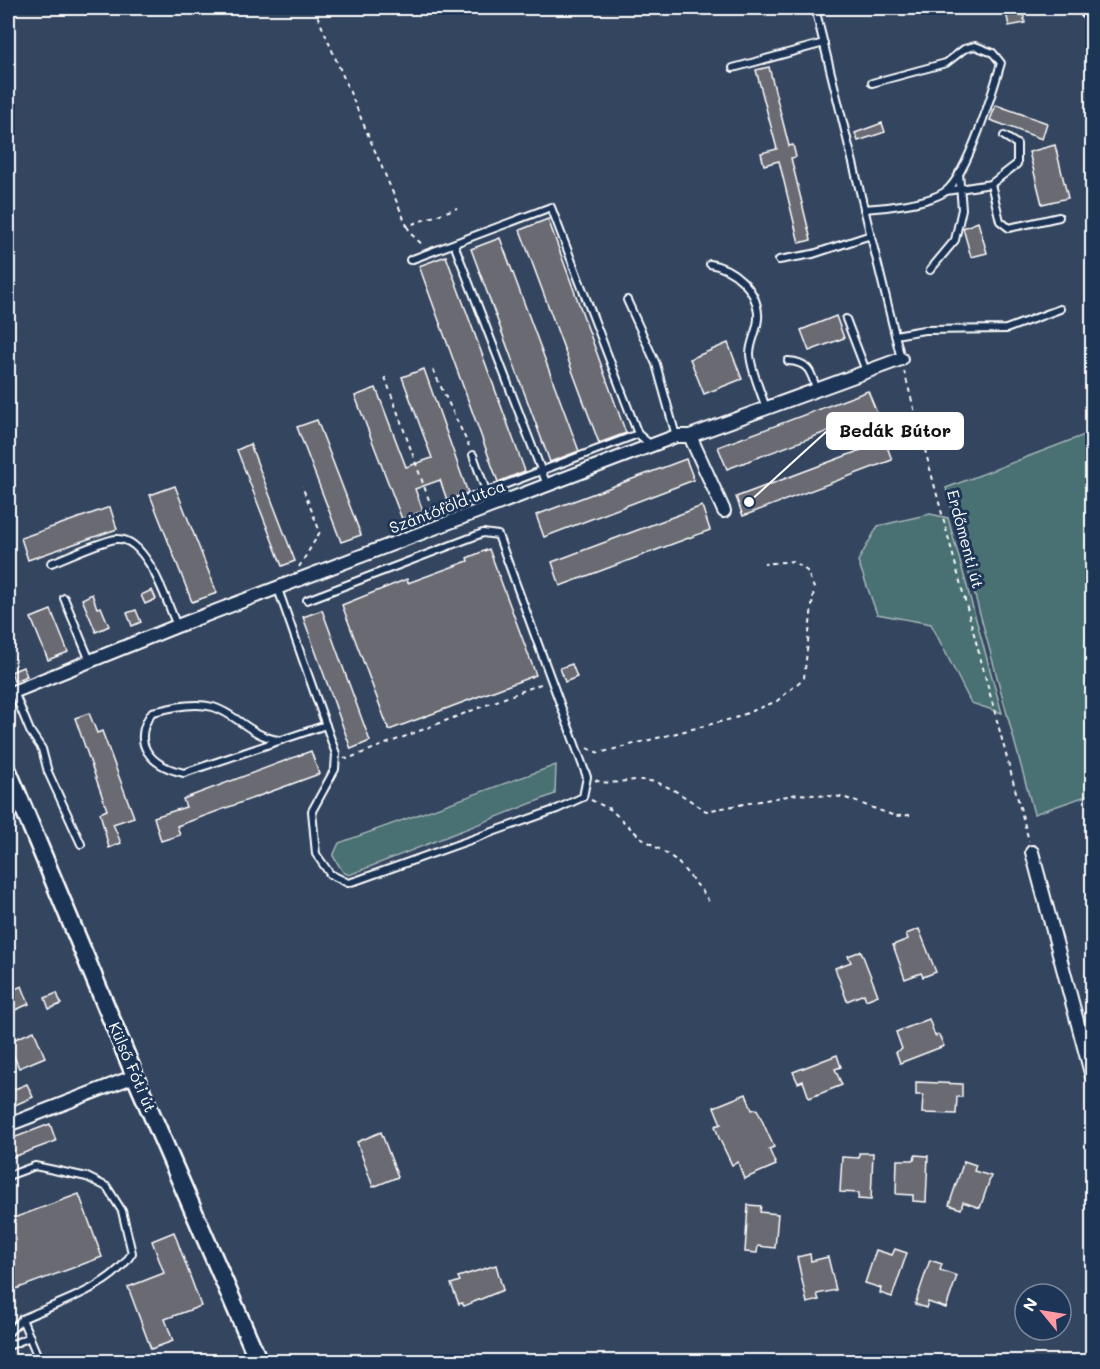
<svg xmlns="http://www.w3.org/2000/svg" width="1100" height="1369" font-family="Mali,sans-serif">
<style>
.green{fill:#496f72;stroke:#a4b7b8;stroke-width:1.5}
.building{fill:#6a6a73;stroke:#fff;stroke-width:1.5}
.lines{fill:none;stroke-linecap:round;stroke-linejoin:round}
.service-casing{stroke:#fff;stroke-width:10}
.minor-casing{stroke:#fff;stroke-width:16}
.secondary-casing{stroke:#fff;stroke-width:21}
.motorway-casing{stroke:#fff;stroke-width:26}
.path{stroke:#fff;stroke-width:2;stroke-dasharray:4.5 4.5;stroke-linecap:butt}
.service{stroke:#1d3557;stroke-width:6}
.minor{stroke:#1d3557;stroke-width:12}
.secondary{stroke:#1d3557;stroke-width:16}
.motorway{stroke:#6b7074;stroke-width:21}
.labels{text-anchor:middle;dominant-baseline:central;stroke-width:6;stroke-linejoin:round;paint-order:stroke}
.street-label{font-size:16px;fill:#fff;stroke:#1d3557}
.leader{fill:none;stroke:#fff;stroke-width:2}
.callout-dot{fill:#fff;stroke:#1d3557;stroke-width:2}
.callout{fill:#fff;stroke:#fff;stroke-width:2}
.callout-label{font-size:18px;text-anchor:middle;font-weight:bold;fill:#111}
</style>
<rect width="100%" height="100%" fill="#34455f"/>
<filter id="ink" filterUnits="userSpaceOnUse"><feTurbulence type="fractalNoise" baseFrequency=".0167" numOctaves="2"/><feDisplacementMap in="SourceGraphic" scale="12" xChannelSelector="R" yChannelSelector="G"/><feConvolveMatrix kernelMatrix="1 2 1 2 8 2 1 2 1" color-interpolation-filters="sRGB"/></filter>
<g filter="url(#ink)">
<g class="green">
<polygon points="1092,432 1092,794 1034,814 946,488"/>
<polygon points="930,514 948,518 1002,713 971,703 931,624 877,614 858,561 878,526"/>
<polygon points="556,765 555,794 349,875 343,872 333,856 339,843"/>
</g>
<g class="building">
<polygon points="1005,8 1022,8 1025,23 1009,26"/>
<polygon points="769,67 789,146 793,145 796,157 791,158 811,240 799,243 779,161 764,165 761,153 777,149 756,70"/>
<polygon points="996,105 1047,123 1042,139 990,120"/>
<polygon points="882,123 885,132 858,141 855,133"/>
<polygon points="1055,145 1068,198 1042,204 1029,152"/>
<polygon points="548,219 626,433 599,443 520,230"/>
<polygon points="978,222 987,253 971,257 963,228"/>
<polygon points="500,238 579,451 550,462 471,249"/>
<polygon points="446,256 525,471 498,482 419,266"/>
<polygon points="836,316 844,338 809,351 801,330"/>
<polygon points="728,343 742,379 704,394 690,359"/>
<polygon points="424,369 468,493 447,500 440,480 415,489 423,511 402,519 355,396 376,388 406,467 432,458 402,377"/>
<polygon points="868,391 877,413 727,469 718,447"/>
<polygon points="317,420 361,535 341,542 297,427"/>
<polygon points="885,441 892,460 743,516 736,497"/>
<polygon points="250,444 295,561 282,566 237,450"/>
<polygon points="686,459 694,480 544,537 536,515"/>
<polygon points="175,486 217,593 192,602 150,495"/>
<polygon points="702,506 710,530 560,586 552,562"/>
<polygon points="110,507 117,529 28,560 21,538"/>
<polygon points="489,549 536,675 389,730 342,605 407,579 408,583 468,561 467,558"/>
<polygon points="152,590 156,599 145,604 141,595"/>
<polygon points="92,594 97,608 101,607 109,626 96,632 82,599"/>
<polygon points="51,610 68,652 48,660 31,618"/>
<polygon points="136,610 141,622 132,626 127,613"/>
<polygon points="322,610 370,741 351,749 303,617"/>
<polygon points="572,664 577,677 565,682 560,668"/>
<polygon points="23,667 27,676 14,681 11,672"/>
<polygon points="89,713 97,733 102,731 134,817 113,824 121,843 109,848 100,813 107,810 75,718"/>
<polygon points="311,751 319,774 177,826 180,835 161,841 154,817 186,807 183,799"/>
<polygon points="919,929 936,972 923,977 921,973 905,979 893,945 908,939 906,934"/>
<polygon points="861,951 878,995 866,1000 864,994 847,1001 835,968 851,962 848,956"/>
<polygon points="22,986 29,1004 8,1013 8,992"/>
<polygon points="57,993 61,1004 49,1009 45,998"/>
<polygon points="929,1019 935,1036 939,1035 944,1046 900,1063 896,1052 902,1049 896,1032"/>
<polygon points="34,1031 45,1057 19,1068 8,1042"/>
<polygon points="837,1055 841,1067 835,1069 842,1085 809,1098 803,1081 798,1083 793,1072"/>
<polygon points="916,1082 962,1084 962,1097 957,1097 956,1114 922,1113 923,1095 916,1095"/>
<polygon points="27,1084 33,1097 15,1105 10,1091"/>
<polygon points="746,1094 752,1110 757,1109 769,1136 774,1147 769,1149 776,1165 744,1179 738,1162 732,1165 719,1138 715,1126 721,1124 714,1107"/>
<polygon points="50,1124 56,1141 8,1159 8,1140"/>
<polygon points="381,1132 398,1177 373,1187 357,1142"/>
<polygon points="859,1153 873,1153 871,1200 858,1199 859,1193 840,1192 842,1157 859,1158"/>
<polygon points="915,1155 928,1156 926,1202 913,1201 913,1195 896,1194 897,1160 914,1160"/>
<polygon points="964,1161 976,1165 974,1171 991,1176 980,1208 963,1202 961,1209 949,1205"/>
<polygon points="79,1194 102,1257 8,1292 8,1220"/>
<polygon points="748,1205 761,1206 760,1212 778,1214 775,1248 758,1246 757,1253 745,1252"/>
<polygon points="174,1232 201,1306 165,1319 173,1341 151,1349 128,1287 164,1273 152,1241"/>
<polygon points="895,1249 907,1253 892,1297 880,1293 881,1288 865,1283 876,1250 892,1255"/>
<polygon points="810,1254 811,1261 828,1257 836,1290 817,1294 819,1300 807,1303 797,1257"/>
<polygon points="930,1260 942,1264 940,1270 957,1276 946,1308 928,1302 926,1308 915,1304"/>
<polygon points="496,1265 503,1290 464,1306 462,1303 459,1304 451,1284 460,1281 458,1277"/>
</g>
<g class="lines">
<g class="service-casing">
<g id="service">
<polyline points="815,8 901,359"/>
<polyline points="733,68 824,43"/>
<polyline points="991,184 1000,221 1009,228 1059,217"/>
<polyline points="946,191 991,184 1017,164 1017,144 1004,136"/>
<path d="M864 209C884 208 930 203 946 191 968 173 993 91 1001 63L993 53 975 46 964 49 946 63 872 83"/>
<polyline points="454,244 547,485"/>
<polyline points="410,260 551,207 638,434 651,445"/>
<polyline points="779,260 813,254 871,235"/>
<path d="M710 264C733 268 756 288 758 313 760 326 750 341 750 354 751 371 761 392 766 408"/>
<polyline points="930,270 955,240 962,209 959,173"/>
<polyline points="627,300 656,364 676,436"/>
<polyline points="846,319 866,371"/>
<polyline points="895,335 924,330 1006,329 1060,309"/>
<path d="M788 361C809 362 811 372 817 391"/>
<polyline points="473,455 486,491"/>
<polyline points="433,512 638,434"/>
<path d="M51 563C67 557 101 541 116 539 147 536 167 603 177 626"/>
<polyline points="278,589 336,754 335,769 312,811 316,854 330,874 348,883 358,880 557,809 583,797 587,777 498,535 483,533 307,600"/>
<polyline points="64,598 90,661"/>
<polyline points="14,692 30,731 42,749 48,772 81,844"/>
<path d="M279 740C250 736 237 714 213 707 192 702 172 708 152 712 130 744 151 766 184 773L326 725"/>
<path d="M8 1176 35 1166 87 1177 107 1187 122 1211 132 1253C111 1288 57 1303 22 1319L40 1362"/>
<polyline points="8,1333 22,1319"/>
<polyline points="8,1346 30,1337"/>
</g>
</g>
<g class="minor-casing">
<g id="minor">
<polyline points="690,436 724,511"/>
<polyline points="8,694 177,626 676,436 690,436 901,359"/>
<polyline points="1032,852 1092,1077"/>
<polyline points="8,1125 135,1076"/>
</g>
</g>
<g class="secondary-casing">
<polyline id="secondary" points="8,771 135,1076 259,1362"/>
</g>
<g class="motorway-casing">
<polyline id="motorway" points="1091,8 1092,11"/>
</g>
<g class="path">
<polyline points="314,8 407,226 457,208"/>
<polyline points="407,226 411,234 424,246"/>
<polyline points="433,370 469,446"/>
<polyline points="904,371 1029,841"/>
<polyline points="385,377 430,503"/>
<polyline points="299,567 320,532 302,486"/>
<polyline points="587,748 599,753 735,718 777,701 804,678 814,588 807,571 793,561 764,564"/>
<polyline points="344,757 347,759 543,683"/>
<path d="M595 780C610 786 622 780 638 780 664 779 685 798 706 811L798 794 843 797 895 816 911 815"/>
<polyline points="591,800 610,809 639,836 676,860 703,892 711,905"/>
</g>
<use href="#service" class="service"/>
<use href="#minor" class="minor"/>
<use href="#secondary" class="secondary"/>
<use href="#motorway" class="motorway"/>
</g>
</g>
<g class="labels">
<g class="street-label">
<text transform="translate(447 506) rotate(-21)">Szántóföld utca</text>
<text transform="translate(966 539) rotate(75)">Erdőmenti út</text>
<text transform="translate(133 1067) rotate(67)">Külső Fóti út</text>
</g>
</g>
<path class="leader" d="M749 502L827 431"/>
<circle class="callout-dot" cx="749" cy="502" r="6"/>
<rect class="callout" x="827" y="413" width="136" height="36" rx="6"/>
<g class="callout-label">
<text x="895" y="437">Bedák Bútor</text>
</g>
<rect width="1100" height="1369" fill="none" stroke="#1d3557" stroke-width="30"/>
<rect x="15" y="15" width="1070" height="1339" fill="none" stroke="#fff" stroke-width="2" filter="url(#ink)"/>
<g transform="translate(1043 1312) rotate(300)"><circle r="28" fill="#1d3557" stroke="#77869a" stroke-width="1.5"/>
<path d="M0-4.5L10 22L0 15L-10 22Z" fill="#ff9aa2"/>
<text y="-9" font-size="16" font-weight="bold" text-anchor="middle" fill="#ffffff">N</text>
</g>
</svg>
